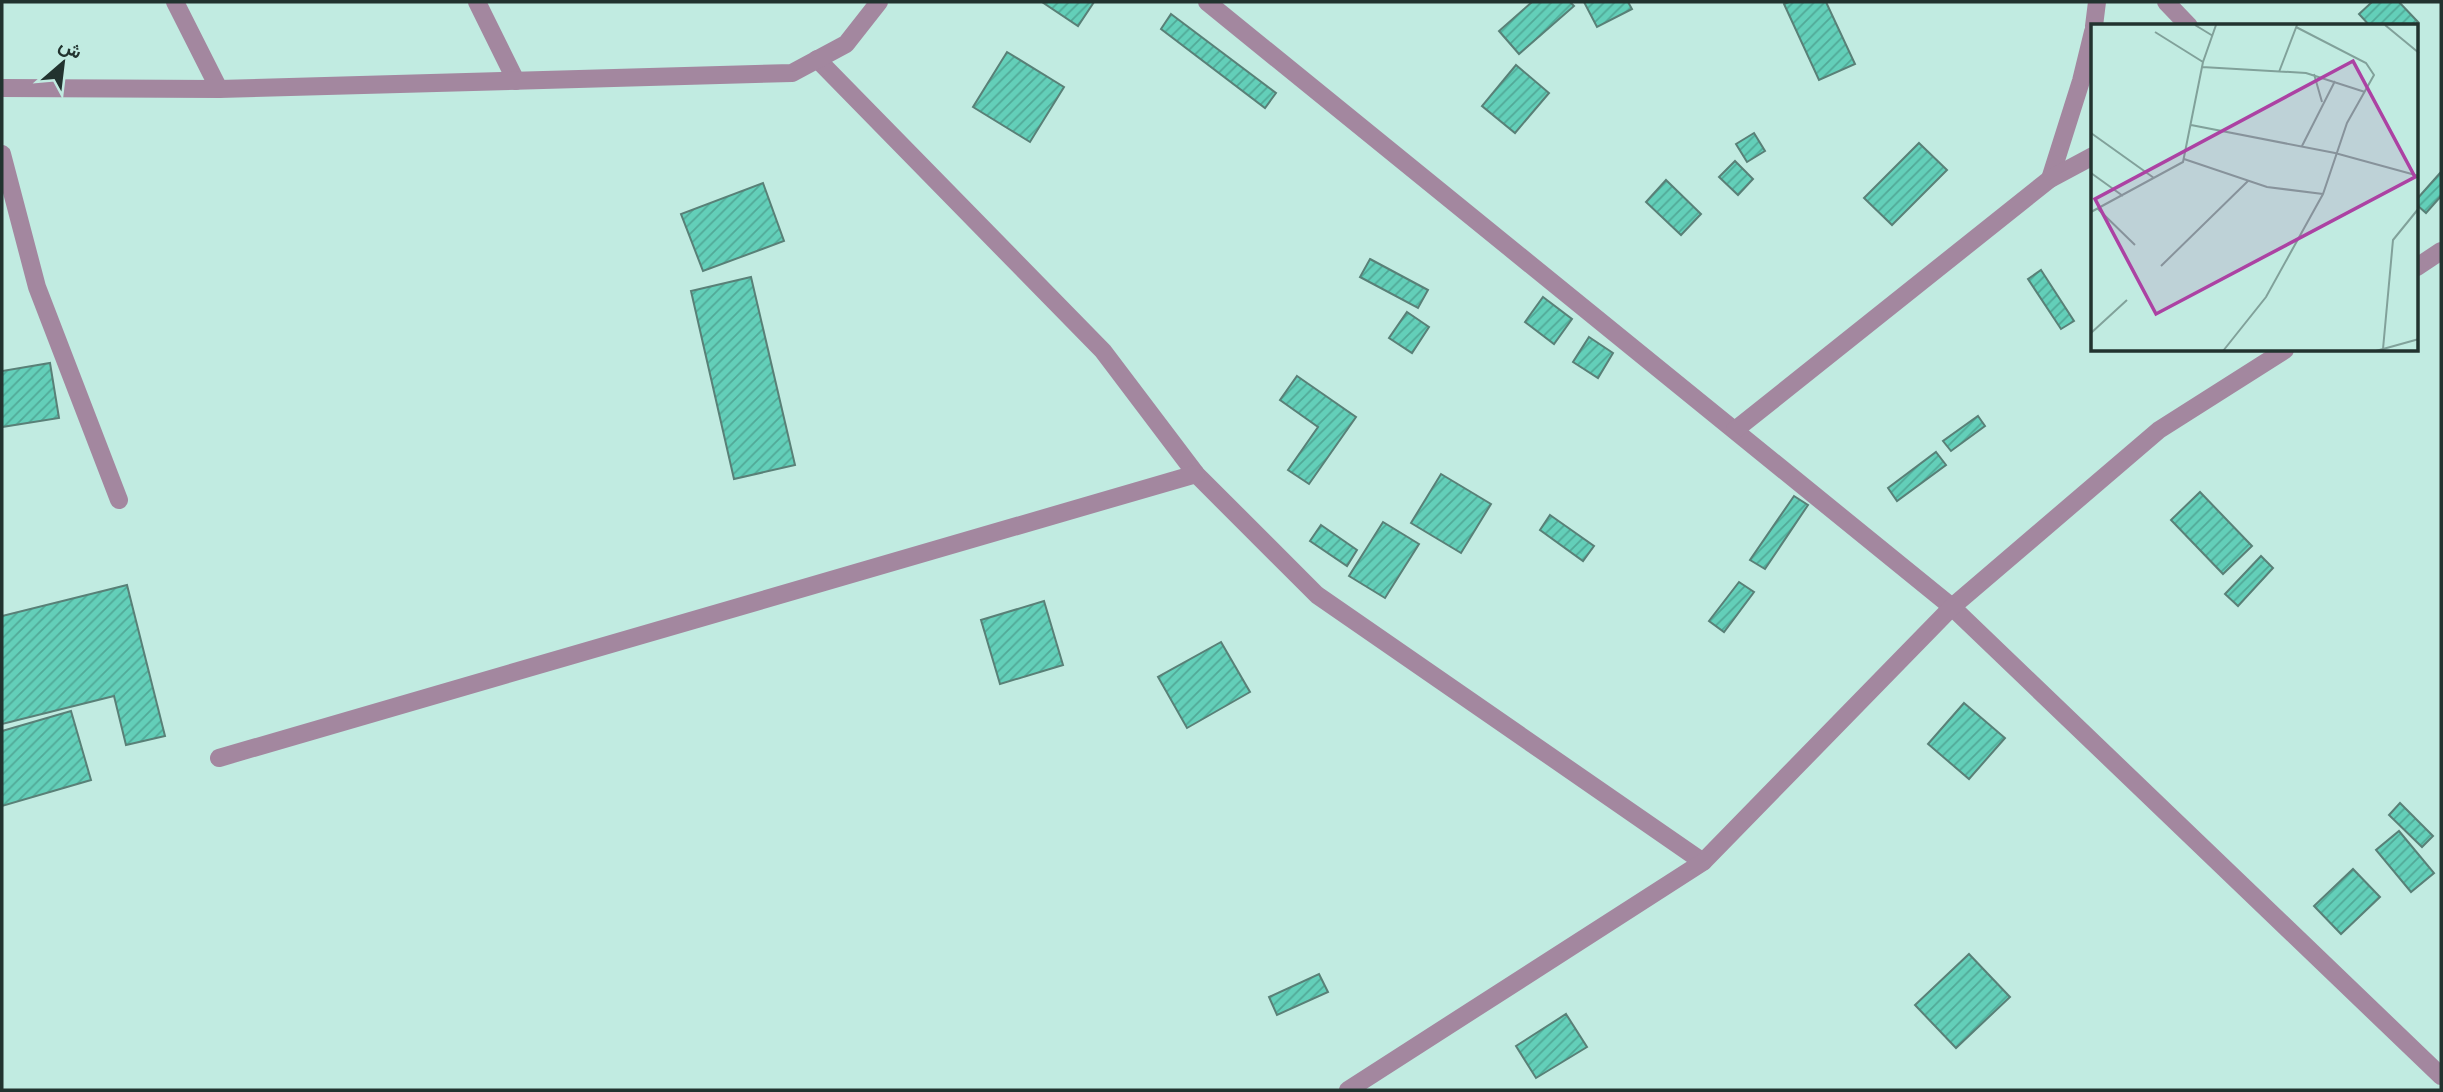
<svg xmlns="http://www.w3.org/2000/svg" width="2443" height="1092" font-family="Poppins,Vazirmatn,sans-serif">
<style>
.building{fill:url(#building-hatch);stroke:#598077;stroke-width:2}
.lines{fill:none;stroke-linecap:round;stroke-linejoin:round}
.minor{stroke:#a3879f;stroke-width:18}
.inset-road{fill:none;stroke:#81a19a;stroke-width:2}
.view{fill:#ac42a3;fill-opacity:0.15;stroke:#ac42a3;stroke-width:3.5}
.inset-edge{fill:none;stroke:#22332f;stroke-width:3.5}
</style>
<defs>
<pattern id="building-hatch" width="6" height="6" patternUnits="userSpaceOnUse" patternTransform="scale(1.75)"><rect width="6" height="6" fill="#63cfb9"/><path d="M-1 1l2-2M0 6l6-6M5 7l2-2" fill="none" stroke="#51a997"/></pattern>
</defs>
<rect width="100%" height="100%" fill="#c1ebe1"/>
<g class="building">
<polygon points="1042,2 1094,2 1078,26"/>
<polygon points="1532,2 1570,2 1574,6 1519,54 1499,31"/>
<polygon points="1584,2 1628,2 1632,9 1597,27"/>
<polygon points="1789,2 1826,2 1855,64 1819,80 1784,4"/>
<polygon points="2372,2 2399,2 2418,22 2413,26 2370,26 2359,14"/>
<polygon points="1171,14 1276,93 1265,108 1161,29"/>
<polygon points="1007,52 1064,87 1030,142 973,107"/>
<polygon points="1516,65 1549,93 1515,133 1482,106"/>
<polygon points="1754,133 1765,151 1747,162 1736,144"/>
<polygon points="1919,143 1947,170 1892,225 1864,198"/>
<polygon points="1735,161 1753,179 1738,195 1719,177"/>
<polygon points="2441,172 2441,196 2426,213 2417,205 2417,199"/>
<polygon points="1666,180 1701,214 1681,235 1646,202"/>
<polygon points="763,183 784,241 703,271 681,214"/>
<polygon points="1370,259 1428,290 1418,308 1360,277"/>
<polygon points="2041,270 2074,321 2061,329 2028,279"/>
<polygon points="751,277 795,465 734,479 691,291"/>
<polygon points="1543,297 1572,319 1554,344 1525,322"/>
<polygon points="1407,312 1429,327 1412,353 1389,338"/>
<polygon points="1589,337 1613,353 1598,378 1573,362"/>
<polygon points="50,363 59,418 2,427 2,371"/>
<polygon points="1297,376 1356,417 1309,484 1288,470 1318,427 1280,400"/>
<polygon points="1978,416 1985,426 1951,451 1943,441"/>
<polygon points="1936,452 1946,465 1897,501 1888,488"/>
<polygon points="1441,474 1491,504 1461,553 1411,523"/>
<polygon points="2200,492 2252,546 2223,574 2171,520"/>
<polygon points="1794,496 1808,505 1765,569 1750,560"/>
<polygon points="1550,515 1594,546 1583,561 1540,530"/>
<polygon points="1383,522 1419,544 1385,598 1349,576"/>
<polygon points="1321,525 1357,550 1347,566 1310,541"/>
<polygon points="2261,556 2273,568 2238,606 2225,594"/>
<polygon points="1739,582 1754,592 1724,632 1709,621"/>
<polygon points="127,585 165,736 126,745 114,696 2,724 2,616"/>
<polygon points="1044,601 1063,665 1000,684 981,620"/>
<polygon points="1221,642 1250,692 1187,728 1158,677"/>
<polygon points="1964,703 2005,738 1969,779 1928,744"/>
<polygon points="71,711 91,780 2,806 2,731"/>
<polygon points="2400,803 2433,836 2422,847 2389,815"/>
<polygon points="2399,831 2434,873 2411,892 2376,850"/>
<polygon points="2353,869 2380,897 2341,934 2314,906"/>
<polygon points="1969,954 2010,997 1956,1048 1915,1005"/>
<polygon points="1319,974 1328,992 1277,1015 1269,997"/>
<polygon points="1566,1014 1587,1047 1536,1078 1516,1046"/>
</g>
<g class="lines">
<g class="minor">
<polyline points="175,2 219,89"/>
<polyline points="477,2 516,81"/>
<polyline points="1207,2 1952,607 2441,1076"/>
<polyline points="2166,2 2189,26"/>
<polyline points="2094,26 2097,2"/>
<polyline points="817,59 1103,351 1196,474 1317,595 1703,862"/>
<polyline points="2,88 219,89 792,73 846,44 879,2"/>
<polyline points="2,154 37,287 119,500"/>
<polyline points="2050,179 2081,81 2093,32"/>
<polyline points="2417,267 2441,251"/>
<polyline points="1735,430 2050,179 2093,156"/>
<polyline points="219,758 1196,474"/>
<polyline points="1348,1090 1703,862 1952,607 2159,430 2285,350"/>
</g>
</g>
<g transform="translate(2091 24)">
<rect width="327" height="327" fill="#c1ebe1"/>
<path class="inset-road" d="M104 1 122 12M294 1 328 29M64 8 112 38M111 43 215 49 274 68M188 48 206 1M223 50 231 78M100 101 244 129 328 152M0 109 63 154M211 122 244 57M93 135 176 163 232 170M0 149 32 172M7 185 44 221M0 188 92 138 112 38 125 1M70 242 157 157M0 309 36 276M292 325 328 315M132 327 175 273 232 170 256 99 283 51 275 39 205 3M285 327 292 325 302 216 328 184"/>
<path class="view" d="M262 37 324 153 65 290 4 175Z"/>
<rect width="327" height="327" class="inset-edge"/>
</g>
<rect width="2443" height="1092" fill="none" stroke="#22332f" stroke-width="7"/>
<g transform="translate(63 63) rotate(28)" stroke="#c1ebe1" stroke-width="5" paint-order="stroke">
<path d="M0-5L12 26L0 18L-12 26Z" fill="#22332f"/>
<text y="-10" font-size="19" font-weight="bold" text-anchor="middle" fill="#22332f">ش</text>
</g>
</svg>
